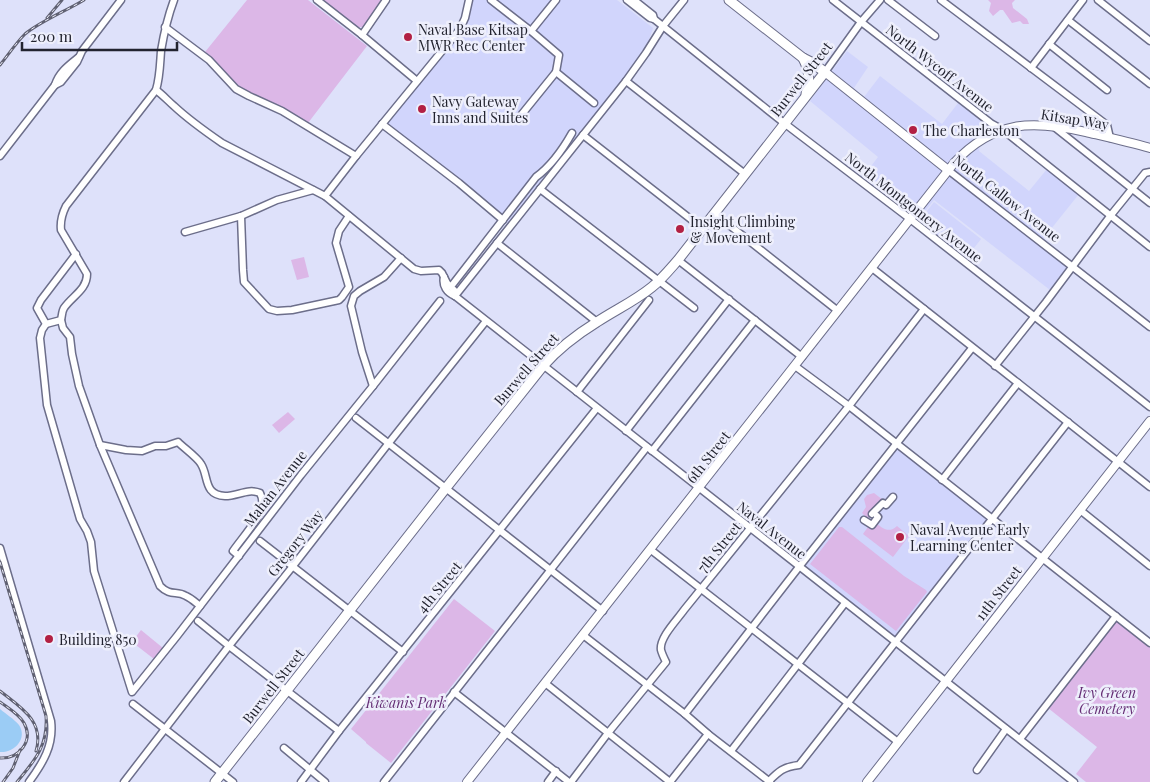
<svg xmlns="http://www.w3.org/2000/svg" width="1150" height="782" font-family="'Playfair Display',serif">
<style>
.built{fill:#d1d5fc}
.green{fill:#dcb7e7}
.water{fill:#9bccf5}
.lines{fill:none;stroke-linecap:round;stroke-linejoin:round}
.minor-casing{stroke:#6c6e8a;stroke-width:9}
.major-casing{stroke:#6c6e8a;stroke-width:10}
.highway-casing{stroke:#6c6e8a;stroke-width:11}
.minor{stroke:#fff;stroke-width:6}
.major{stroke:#fff;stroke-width:8}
.highway{stroke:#fff;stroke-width:9}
.rail-casing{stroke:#606172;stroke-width:3}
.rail{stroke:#eeeffc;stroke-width:1;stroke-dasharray:4;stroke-linecap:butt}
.poi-dot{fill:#b22043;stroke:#eeeffc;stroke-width:2}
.labels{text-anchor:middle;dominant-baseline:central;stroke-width:5;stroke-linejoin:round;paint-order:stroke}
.poi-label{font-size:14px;fill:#22232f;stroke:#eeeffc;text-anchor:start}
.street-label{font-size:14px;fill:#22232f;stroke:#eeeffc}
.park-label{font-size:14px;font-style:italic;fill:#652e75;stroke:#eeeffc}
</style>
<rect width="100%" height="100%" fill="#dee1fa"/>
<g class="built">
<polygon points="470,0 617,0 653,28 646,49 509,224 382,124 456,35"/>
<polygon points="847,51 868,67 854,88 864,97 880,76 942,124 958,103 984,123 979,151 1029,191 1047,169 1079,194 1043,239 1071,261 1050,290 934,200 918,220 862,178 878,157 810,101"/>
<polygon points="934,202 981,239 967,257 919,221"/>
<polygon points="896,444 992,519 895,642 799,567"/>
</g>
<g class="green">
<polygon points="247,0 308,0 367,46 308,123 281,107 247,92 236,84 214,60 205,52"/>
<polygon points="323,0 383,0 364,27 358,27"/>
<polygon points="988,0 1015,0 1012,3 1013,8 1027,19 1029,24 1023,24 1020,21 1012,23 1003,10 1000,10 993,16 989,11 991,3"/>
<polygon points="304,257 309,277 297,280 291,260"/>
<polygon points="288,412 295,419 279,433 272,425"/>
<polygon points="874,493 883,500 868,519 862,513 866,507 864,499 867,495"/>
<path d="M875 522C882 528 889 534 897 526L909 536 893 557 863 534 870 524Z"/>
<polygon points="839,527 842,527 904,576 926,590 927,592 896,631 810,564"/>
<polygon points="454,599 495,631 391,763 366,743 366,742 351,729"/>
<polygon points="1116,620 1150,646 1150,782 1086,782 1076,774 1097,747 1048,708"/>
<polygon points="141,630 163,648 154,659 132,642"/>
</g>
<path class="water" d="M0 709C6 714 14 719 19 725 28 739 14 753 0 752Z"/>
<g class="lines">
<g class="minor-casing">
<g id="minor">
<polyline points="317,0 362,35 417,81"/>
<polyline points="491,0 531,31 559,55 556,72 594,103"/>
<polyline points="627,0 650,18 654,19"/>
<polyline points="634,0 653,15 654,19 784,123 905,215 1150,407"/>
<polyline points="833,0 992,124 1003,130 1150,247"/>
<polyline points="888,0 935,36"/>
<polyline points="941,0 1107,125 1110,138"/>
<polyline points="1098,0 1150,41"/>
<polyline points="1068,20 1150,84"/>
<polyline points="165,27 209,60 236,89 249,96 282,111 356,156"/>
<polyline points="531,31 556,0"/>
<polyline points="362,35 386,0"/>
<polyline points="1049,44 1107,90"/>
<polyline points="1031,68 1083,0"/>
<polyline points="825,72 861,22 880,0"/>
<polyline points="626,81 745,174"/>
<polyline points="55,85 61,82 77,62 82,51 121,0"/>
<path d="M156 90C163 95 168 101 174 106 189 120 206 132 222 143L325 196 414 269 421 271 439 270 442 273 447 283 455 291V296"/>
<polyline points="522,114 556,72"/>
<polyline points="382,124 459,183 503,220"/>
<polyline points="1053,126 1150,203"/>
<polyline points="583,135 702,228"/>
<path d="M0 156 55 85C59 72 69 65 79 57"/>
<polyline points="948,170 1150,327"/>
<polyline points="540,189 694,308"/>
<polyline points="325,196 356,156 460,29 465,18 469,0"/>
<polyline points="714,213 838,311"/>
<polyline points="241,216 243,270 244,282 269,309 277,311 292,310 339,300 342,297 349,287 336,243 339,231 349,216"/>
<polyline points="185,232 241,216 277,200 313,190"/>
<polyline points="497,243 597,322"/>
<polyline points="76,254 41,300 37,308 46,324 42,330 40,338 47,405 80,519 87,531 91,542 94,571 132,692 177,636 301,475 373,386 440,301"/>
<polyline points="678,260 802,357"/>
<polyline points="872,268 1150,487"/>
<path d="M444 277C442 286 447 293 455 296L1074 782"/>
<path d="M453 284 536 177C551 166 563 149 572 133"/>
<polyline points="455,296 626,81 646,53 663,26 684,0"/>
<path d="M61 320 63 328 70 337 72 354 79 386 100 445 160 586C171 597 176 590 186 596 191 598 195 602 200 606"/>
<path d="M46 324 61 320C62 316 62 311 64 308 72 296 87 290 87 274L61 230C60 221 62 214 66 206L156 90C160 77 160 64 161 51 164 33 168 16 174 0"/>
<polyline points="795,366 849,406 1150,643"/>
<polyline points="995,366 1046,302 1111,215 1145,173 1150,172"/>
<polyline points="373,386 362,352 351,306 354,296 360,291 384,277 401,258"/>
<polyline points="577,392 649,300"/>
<polyline points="356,418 603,611"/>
<polyline points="626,431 729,299"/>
<path d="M100 445 126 450 142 451 155 446H166L178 442C184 448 198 458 201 464 209 476 203 495 225 496 238 496 248 488 260 493 262 497 263 500 262 505 259 520 242 538 233 551L239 556"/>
<polyline points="652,451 755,320"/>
<polyline points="942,480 1018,383"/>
<polyline points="1080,510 1150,566"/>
<polyline points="872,514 883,503 886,505 893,497"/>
<polyline points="864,520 872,525 878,517 877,516"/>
<polyline points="260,541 403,652"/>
<path d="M0 548 51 721C54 745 43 763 29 782"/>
<polyline points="651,550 898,742"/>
<polyline points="198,621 229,646 339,731"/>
<polyline points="583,635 685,714 708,734 770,782"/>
<polyline points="545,683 670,782"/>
<polyline points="454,692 569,782"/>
<polyline points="133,704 233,782"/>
<polyline points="685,714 799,567 972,348"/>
<polyline points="1020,739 1116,616"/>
<polyline points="284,748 325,782"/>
<polyline points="731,751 845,603"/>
<polyline points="977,770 1006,729"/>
<polyline points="124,782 229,646 293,566 388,444 486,321"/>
<polyline points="301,782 339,731 597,408"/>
<polyline points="384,782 647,447"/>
<polyline points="548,782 556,771"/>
<path d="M571 782 608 733 666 662C664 658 662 654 661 650 659 638 677 620 684 610L849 406 924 309"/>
<polyline points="670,782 708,734"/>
<path d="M768 782C779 771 783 767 799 765L992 519 1068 422"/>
</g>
</g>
<g class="major-casing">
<g id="major">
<polyline points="825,72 948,170"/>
<path d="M467 782 954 163C994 120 1032 120 1086 132 1107 137 1129 142 1150 148"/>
<polyline points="867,782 1150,421"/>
</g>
</g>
<g class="highway-casing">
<g id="highway">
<path d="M803 58C810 72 810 79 806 94"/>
<path d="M215 782 442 493 543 366C559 348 576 335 597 322 615 310 635 301 652 287 662 279 670 269 678 260L825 72 811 62 803 58 729 0"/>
</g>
</g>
<use href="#minor" class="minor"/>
<use href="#major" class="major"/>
<use href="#highway" class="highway"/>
<g class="rail-casing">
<g id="rail">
<polyline points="47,18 62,0"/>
<path d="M0 65C8 55 16 43 25 34 41 21 66 11 84 0"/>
<path d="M0 562 46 716C48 746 35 760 17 782"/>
<path d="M0 691C20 707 45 721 36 751"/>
<path d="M0 702C8 708 19 714 24 723 34 741 19 759 0 758"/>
<polyline points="3,782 13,768 20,750"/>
</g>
</g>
<use href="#rail" class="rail"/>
</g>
<g class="poi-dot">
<circle cx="408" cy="37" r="5"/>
<circle cx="422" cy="109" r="5"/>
<circle cx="913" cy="130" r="5"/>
<circle cx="680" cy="229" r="5"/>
<circle cx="900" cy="537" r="5"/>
<circle cx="49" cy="639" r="5"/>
</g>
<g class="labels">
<g class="poi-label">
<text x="418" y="29">Naval Base Kitsap<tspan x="418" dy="16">MWR Rec Center</tspan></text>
<text x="432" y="101">Navy Gateway<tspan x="432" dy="16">Inns and Suites</tspan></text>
<text x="923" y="130">The Charleston</text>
<text x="690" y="221">Insight Climbing<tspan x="690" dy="16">&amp; Movement</tspan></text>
<text x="910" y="529">Naval Avenue Early<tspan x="910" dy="16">Learning Center</tspan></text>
<text x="59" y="639">Building 850</text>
</g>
<g class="street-label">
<text transform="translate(940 68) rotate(38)">North Wycoff Avenue</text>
<text transform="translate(801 79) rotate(-52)">Burwell Street</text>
<text transform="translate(1075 119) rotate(9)">Kitsap Way</text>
<text transform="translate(1007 198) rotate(38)">North Callow Avenue</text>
<text transform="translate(914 207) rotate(38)">North Montgomery Avenue</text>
<text transform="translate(526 369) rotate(-49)">Burwell Street</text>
<text transform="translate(708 457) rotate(-52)">6th Street</text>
<text transform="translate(275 488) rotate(-52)">Mahan Avenue</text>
<text transform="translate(772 530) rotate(38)">Naval Avenue</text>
<text transform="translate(295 543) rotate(-52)">Gregory Way</text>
<text transform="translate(719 547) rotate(-51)">7th Street</text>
<text transform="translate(439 587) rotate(-51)">4th Street</text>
<text transform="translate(998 593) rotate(-52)">11th Street</text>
<text transform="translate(273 686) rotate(-52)">Burwell Street</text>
</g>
<g class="park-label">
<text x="1107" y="692">Ivy Green<tspan x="1107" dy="16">Cemetery</tspan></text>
<text x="406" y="702">Kiwanis Park</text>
</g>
</g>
<path d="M22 42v8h155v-8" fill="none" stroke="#22232f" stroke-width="2.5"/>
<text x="30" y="42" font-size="15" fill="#22232f" stroke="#eeeffc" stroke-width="4" paint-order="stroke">200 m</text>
</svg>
